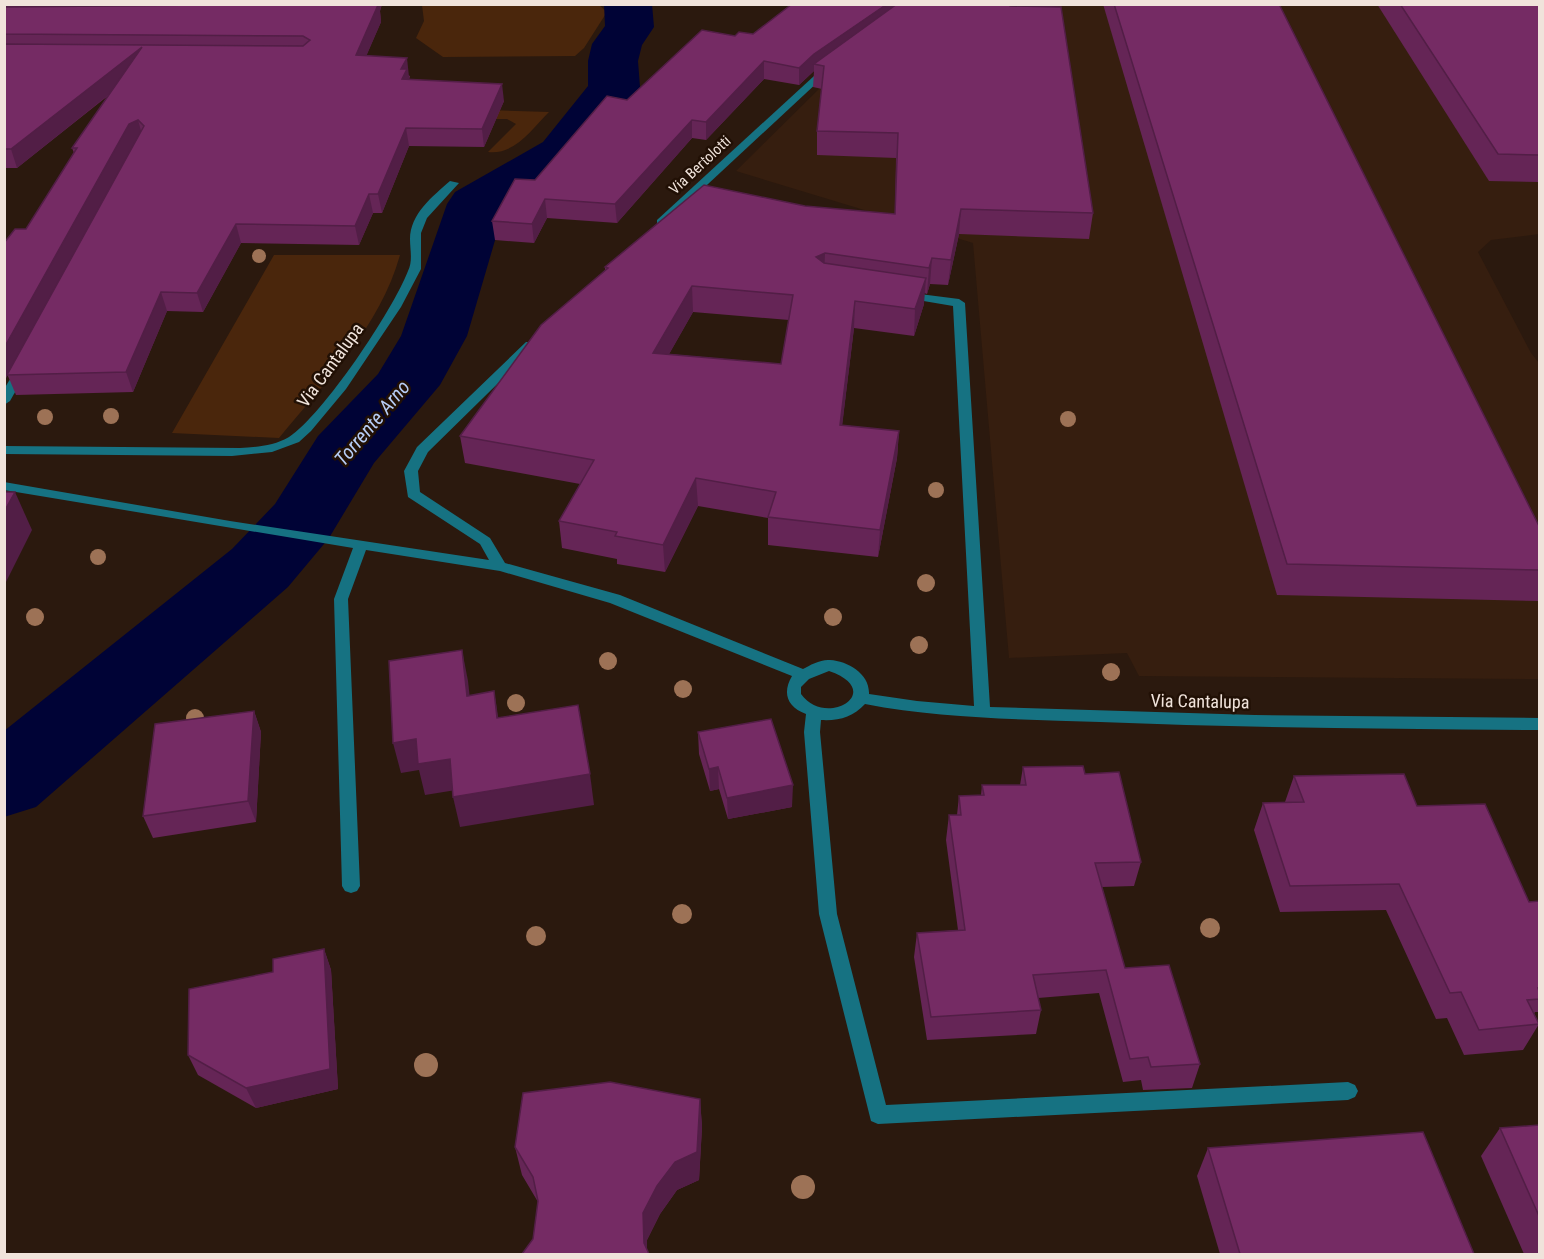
<svg xmlns="http://www.w3.org/2000/svg" width="1544" height="1259" font-family="'Roboto Condensed',sans-serif">
<style>
.built{fill:#361e0f}
.green{fill:#4a260c}
.lines{fill:none;stroke-linecap:round;stroke-linejoin:round}
.river{fill:#000336;fill-rule:evenodd}
.street{fill:#167282;fill-rule:evenodd}
.tree{fill:#9d7256}
.wall{fill:#652556;fill-rule:evenodd}
.shaded-wall{fill:#521e46}
.building{fill:#752b64;stroke:#521e46;stroke-width:1.5;fill-rule:evenodd}
.labels{text-anchor:middle;dominant-baseline:central;stroke-width:5;stroke-linejoin:round;paint-order:stroke}
.far-street-label{font-size:15px;fill:#f0e3db;stroke:#211005}
.street-label{font-size:18px;fill:#f0e3db;stroke:#211005}
.water-label{font-size:20px;font-style:italic;fill:#b7cdf6;stroke:#211005}
</style>
<rect width="100%" height="100%" fill="#2b190e"/>
<polygon class="built" points="936,5 1539,5 1539,234 1491,240 1478,252 1531,353 1539,363 1539,679 1139,676 1127,653 1009,658 973,243 736,171 824,84"/>
<g class="green">
<polygon points="598,4 607,12 584,48 575,56 443,57 416,38 424,21 422,5"/>
<path d="M458 109 549 112C531 130 515 155 488 152L516 124 507 119H358Z"/>
<path d="M274 255H400C380 327 325 382 279 438L172 433Z"/>
</g>
<g class="lines">
<polygon class="river" points="604,4 652,4 654,27 642,45 638,61 640,87 583,166 503,213 467,336 440,385 374,463 329,538 288,587 36,807 4,817 4,731 232,549 275,504 318,436 378,374 401,336 447,204 455,192 543,142 588,86 588,61 592,44 605,26"/>
<g class="street">
<polygon points="826,65 834,67 665,224 657,224 657,220"/>
<path d="M450 181 459 183 427 218 421 233V269L401 307 346 389 311 431 299 442 272 452 232 456 4 454V446L240 448C256 447 274 446 289 437 323 415 393 310 408 271 413 261 410 250 410 239 410 214 433 196 450 181Z"/>
<path d="M904 292 959 299 965 303 990 707 1255 715 1540 718V730C1393 729 1246 728 1100 722 1021 719 942 719 865 704 853 717 839 721 821 720L820 732 837 914 886 1105 1348 1082 1355 1085 1358 1091 1355 1097 1348 1100 878 1124 871 1121 819 914 804 732 806 714C787 707 782 693 792 676L610 603 500 571 366 550 348 599 360 886 357 891 351 893 345 891 342 886 334 599 353 548 4 490V482L230 521 489 560 480 544 408 497 404 471 417 447 526 342H534V348L428 452 418 471 420 492 490 538 505 563 620 595 803 669C810 665 821 659 830 660 848 661 870 674 869 694L917 701 974 706 953 306 900 297V293ZM829 671C887 691 826 729 801 694V687L809 679Z"/>
<polygon points="21,367 27,371 10,401 4,405 4,389 17,368"/>
</g>
</g>
<g class="tree">
<circle cx="259" cy="256" r="7"/>
<circle cx="111" cy="416" r="8"/>
<circle cx="45" cy="417" r="8"/>
<circle cx="1068" cy="419" r="8"/>
<circle cx="936" cy="490" r="8"/>
<circle cx="98" cy="557" r="8"/>
<circle cx="926" cy="583" r="9"/>
<circle cx="35" cy="617" r="9"/>
<circle cx="833" cy="617" r="9"/>
<circle cx="919" cy="645" r="9"/>
<circle cx="608" cy="661" r="9"/>
<circle cx="1111" cy="672" r="9"/>
<circle cx="683" cy="689" r="9"/>
<circle cx="516" cy="703" r="9"/>
<circle cx="195" cy="718" r="9"/>
<circle cx="682" cy="914" r="10"/>
<circle cx="1210" cy="928" r="10"/>
<circle cx="536" cy="936" r="10"/>
<circle cx="426" cy="1065" r="12"/>
<circle cx="803" cy="1187" r="12"/>
</g>
<g class="wall">
<polygon points="4,4 382,4 380,11 381,22 366,56 410,76 409,80 504,101 484,147 409,146 382,213 373,213 359,245 241,243 203,312 167,311 133,392 16,395 8,376 26,229 74,153 72,148 109,95 17,168 4,168"/>
<path d="M792 4 1093 213 1089 239 959 234 948 285 930 284 927 294 924 293V304L914 336 854 328 842 425 899 431 897 458 878 557 768 545V518L698 506 665 572 617 564V559L562 548 559 521 580 484 465 463 460 436 605 270V267L805 206 895 214 896 158 817 155V131L822 89 813 87 814 71 799 85 764 79 706 140 692 138 617 223 547 218 534 243 495 240 492 221 535 180 627 100 735 36 753 34ZM693 312 789 320 781 364 669 354Z"/>
<polygon points="1103,4 1279,4 1539,526 1539,601 1277,595"/>
<polygon points="1377,4 1539,4 1539,182 1489,181"/>
<polygon points="254,711 261,732 256,822 153,838 143,816"/>
<polygon points="698,732 792,807 728,819 719,789 710,791 699,754"/>
<polygon points="1023,767 1085,774 1141,862 1134,886 1102,887 1125,968 1200,1064 1192,1088 1143,1090 1141,1080 1123,1082 1099,993 1038,998 1041,1010 1036,1034 927,1040 914,957 917,933 958,930 946,840 949,815 957,815 959,796 981,795 982,785 1020,785"/>
<polygon points="1294,776 1417,806 1529,902 1539,901 1539,1012 1535,1012 1534,1014 1539,1024 1523,1050 1464,1055 1447,1018 1436,1019 1386,910 1280,912 1254,830 1263,803 1285,802"/>
<polygon points="324,949 331,970 338,1089 256,1108 198,1075 188,1055 273,972"/>
<polygon points="700,1099 702,1127 699,1180 677,1190 660,1214 647,1240 647,1249 533,1239 538,1202 522,1175 515,1147"/>
<polygon points="1539,1125 1539,1254 1524,1254 1481,1156 1500,1128"/>
<polygon points="1208,1148 1474,1254 1220,1254 1197,1176"/>
</g>
<g class="shaded-wall">
<polygon points="372,4 382,4 380,11 381,22 359,73 356,55"/>
<polygon points="887,4 910,4 814,64 814,71 799,85 799,68 814,54"/>
<polygon points="142,47 147,64 17,168 11,149"/>
<polygon points="407,58 410,86 405,97 401,69"/>
<polygon points="764,61 764,79 706,140 706,122"/>
<polygon points="502,84 504,101 484,147 482,129"/>
<polygon points="138,120 143,138 135,142 4,382 4,348 129,124"/>
<polygon points="692,120 692,138 617,223 615,204"/>
<polygon points="406,128 409,146 382,213 378,194"/>
<polygon points="369,194 373,213 359,245 355,226"/>
<polygon points="545,199 547,218 534,243 532,224"/>
<polygon points="961,209 959,234 948,285 951,260"/>
<polygon points="236,224 241,243 203,312 197,293"/>
<polygon points="825,253 824,279 816,257"/>
<polygon points="932,258 930,284 927,294 929,268"/>
<polygon points="926,278 924,304 914,336 915,309"/>
<polygon points="692,286 693,312 655,379 653,353"/>
<polygon points="161,292 167,311 133,392 126,372"/>
<polygon points="855,301 854,328 839,452 840,425"/>
<polygon points="899,431 897,458 878,557 880,530"/>
<polygon points="696,478 698,506 665,572 663,545"/>
<polygon points="15,492 32,530 4,586 4,512"/>
<polygon points="462,650 468,681 473,726 467,696"/>
<polygon points="494,691 499,722 497,718"/>
<polygon points="254,711 261,732 256,822 248,801"/>
<polygon points="416,739 450,759 456,790 425,795 419,770 401,773 393,743"/>
<polygon points="718,767 719,789 710,791 709,769"/>
<polygon points="590,774 594,805 460,827 453,797"/>
<polygon points="793,785 792,807 728,819 727,798"/>
<polygon points="324,949 331,970 338,1089 256,1108 246,1088"/>
<polygon points="700,1099 702,1127 699,1180 677,1190 660,1214 647,1240 647,1254 644,1243 643,1213"/>
</g>
<g class="building">
<polygon points="321,4 378,5 356,55 407,58 401,69 407,69 402,79 502,84 482,129 406,128 378,194 369,194 355,226 236,224 197,293 161,292 126,372 7,375 144,126 138,120 129,124 4,348 4,243 15,229 26,229 77,148 72,148 142,47 11,149 4,149 4,44 303,46 310,40 303,36 4,34 4,7"/>
<polygon points="792,4 887,4 814,54 799,68 764,61 706,122 692,120 615,204 545,199 532,224 492,221 515,179 535,180 607,96 627,100 702,30 735,36 739,32 753,34"/>
<path d="M897 4H1009L1010 6 1061 7 1093 213 961 209 951 260 932 258 929 268 825 253 816 257 824 263 926 278 915 309 855 301 840 425 899 431 880 530 768 517 776 492 696 478 663 545 615 536 617 532 559 521 594 460 460 436 541 325 608 268 605 267 704 185 805 206 895 214 898 133 817 131 824 66 814 64ZM692 286 793 295 781 364 653 353Z"/>
<polygon points="1114,4 1279,4 1539,526 1539,570 1287,564"/>
<polygon points="1400,4 1539,4 1539,155 1498,154"/>
<polygon points="4,492 15,492 4,512"/>
<polygon points="462,650 467,696 494,691 497,718 578,705 590,774 453,797 450,759 418,764 416,739 393,743 389,661"/>
<polygon points="254,711 248,801 143,816 155,724"/>
<polygon points="771,719 793,785 727,798 718,767 709,769 698,732"/>
<polygon points="1083,766 1085,774 1119,772 1141,862 1095,863 1125,968 1169,965 1200,1064 1151,1067 1148,1057 1130,1059 1106,970 1033,975 1041,1010 931,1017 917,933 965,930 949,815 961,815 959,796 984,795 982,785 1026,785 1023,767"/>
<polygon points="1404,774 1417,806 1485,804 1529,902 1539,901 1539,988 1538,988 1539,991 1539,999 1527,1000 1539,1024 1479,1030 1461,992 1450,993 1399,884 1290,886 1263,803 1304,802 1294,776"/>
<polygon points="324,949 330,1069 246,1088 188,1055 189,989 273,972 273,959"/>
<polygon points="610,1082 700,1099 697,1152 675,1162 657,1186 643,1213 644,1243 649,1254 522,1254 533,1239 538,1201 533,1177 515,1147 523,1093"/>
<polygon points="1539,1125 1539,1216 1500,1128"/>
<polygon points="1423,1132 1474,1254 1240,1254 1208,1148"/>
</g>
<g class="labels">
<g class="far-street-label">
<text transform="translate(700 165) rotate(-43)">Via Bertolotti</text>
</g>
<g class="street-label">
<text transform="translate(330 365) rotate(-54)">Via Cantalupa</text>
<text transform="translate(1200 701) rotate(1)">Via Cantalupa</text>
</g>
<g class="water-label">
<text transform="translate(372 423) rotate(-50)">Torrente Arno</text>
</g>
</g>
<rect width="1544" height="1259" fill="none" stroke="#f0e3db" stroke-width="12"/>
</svg>
